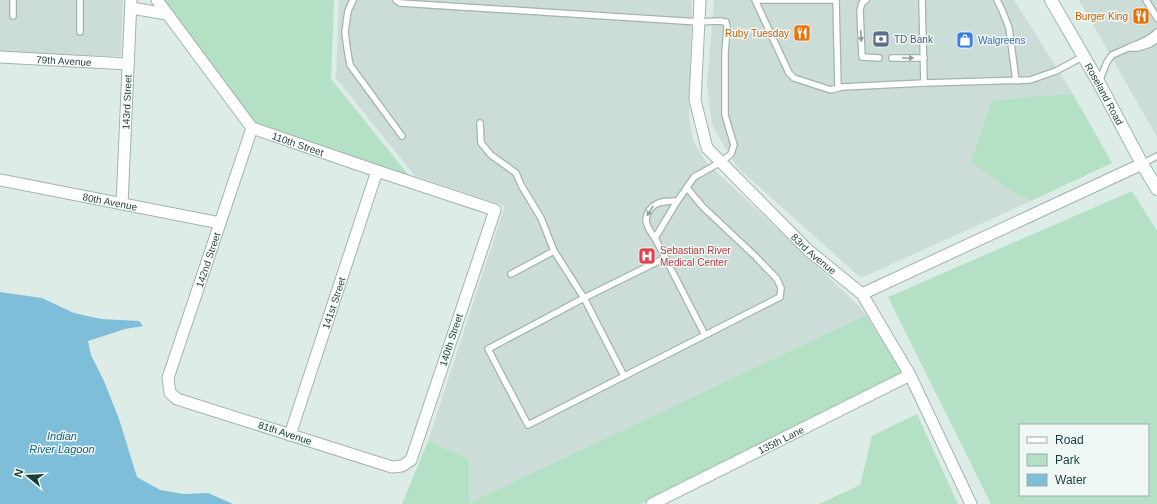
<svg xmlns="http://www.w3.org/2000/svg" width="1157" height="504" font-family="Helvetica,sans-serif">
<style>
.built{fill:#ccdcd7}
.green{fill:#b4e0c6;fill-rule:evenodd}
.water{fill:#7ebed8}
.lines{fill:none;stroke-linecap:round;stroke-linejoin:round}
.service-casing{stroke:#a0b4b0;stroke-width:8}
.minor-casing{stroke:#a0b4b0;stroke-width:13}
.secondary-casing{stroke:#9bb9b2;stroke-width:14}
.service{stroke:#fff;stroke-width:5.5}
.minor{stroke:#fff;stroke-width:11}
.secondary{stroke:#fff;stroke-width:12}
.oneway{fill:#8e9e9c}
.labels{text-anchor:middle;dominant-baseline:central;stroke-width:3;stroke-linejoin:round;paint-order:stroke}
.food-label{font-size:10px;fill:#c56008;stroke:#eff8f5;text-anchor:end}
.service-label{font-size:10px;fill:#4e5e75;stroke:#eff8f5;text-anchor:start}
.shop-label{font-size:10px;fill:#366cbe;stroke:#eff8f5;text-anchor:start}
.street-label{font-size:10px;fill:#1d3d39;stroke:#eff8f5}
.health-label{font-size:10px;fill:#be3a42;stroke:#eff8f5;text-anchor:start}
.water-label{font-size:11px;font-style:italic;fill:#115d80;stroke:#eff8f5}
</style>
<rect width="100%" height="100%" fill="#deece8"/>
<g class="built">
<polygon points="0,0 123,0 121,56 0,53"/>
<polygon points="339,0 692,0 689,117 693,141 705,161 859,306 866,315 469,503 469,459 428,441 505,206 415,176 336,78"/>
<polygon points="714,0 1014,0 1073,94 1045,97 1013,98 992,101 972,162 1015,193 1031,201 861,278 737,167 712,125 707,85"/>
<polygon points="1079,0 1157,0 1157,137 1120,72"/>
</g>
<g class="green">
<polygon points="163,0 334,0 331,79 411,178 255,130"/>
<path d="M1073 94 1112 163 1031 201 1015 193 971 162 992 101C1019 97 1046 96 1073 94Z"/>
<path d="M1132 191 1157 231V504H991L888 297ZM1020 425H1148V495H1020Z"/>
<polygon points="866,315 904,376 641,504 402,504 428,441 469,459 469,503"/>
<polygon points="917,414 958,504 819,504 860,485 872,436"/>
</g>
<polygon class="water" points="0,292 42,298 74,313 101,319 139,321 143,326 125,329 88,341 91,355 104,381 119,419 137,477 160,490 184,494 208,493 233,504 0,504"/>
<g class="lines">
<g class="service-casing">
<g id="service">
<polyline points="353,0 348,11 345,32 347,48 350,65 402,136"/>
<polyline points="396,0 400,3 699,22 719,21 726,22 727,27 725,53 725,115 734,145 731,154 721,162 694,177 676,203 655,238"/>
<polyline points="836,0 755,0 789,73 794,78 831,90 842,87 924,83 1030,80 1056,71 1084,56"/>
<polyline points="836,0 838,88"/>
<polyline points="866,0 862,3 860,10 862,57 879,58"/>
<polyline points="922,0 924,83"/>
<polyline points="997,0 1002,10 1009,28 1016,81"/>
<polyline points="1146,0 1157,18"/>
<polyline points="13,16 13,0"/>
<polyline points="80,32 80,0"/>
<path d="M1128 48C1138 43 1149 41 1157 32"/>
<polyline points="892,58 924,58"/>
<polyline points="1099,82 1107,62 1112,55 1128,48 1137,48 1150,44 1157,39"/>
<polyline points="480,123 481,143 491,155 516,173 521,185 541,218 554,251 584,298 624,376"/>
<polyline points="1142,164 1157,156"/>
<path d="M677 201C665 201 652 201 647 215 646 218 646 222 647 224 648 229 652 234 655 238L705 335"/>
<polyline points="665,258 584,298 488,349 528,425 780,297 781,288 777,279 755,256 703,207 687,188"/>
<polyline points="511,274 554,251"/>
</g>
</g>
<g class="minor-casing">
<g id="minor">
<path id="s1" d="M157 0 252 128 377 171 495 210 411 460 402 466 392 467 177 399 170 393 168 378 252 128"/>
<path id="s2" d="M700 0 695 100 707 148 808 250 862 294 910 375 971 504"/>
<polyline points="131,8 167,14"/>
<path id="s3" d="M0 57 128 64"/>
<path id="s4" d="M0 180 220 223"/>
<path id="s5" d="M122 204 131 0"/>
<polyline points="862,294 1142,164"/>
<path id="s6" d="M290 435 377 171"/>
<path id="s7" d="M652 504 910 375"/>
</g>
</g>
<g class="secondary-casing">
<g id="secondary">
<path id="s8" d="M1051 0 1099 83 1142 164 1157 189"/>
</g>
</g>
<use href="#service" class="service"/>
<use href="#minor" class="minor"/>
<use href="#secondary" class="secondary"/>
</g>
<defs><path id="oneway-solid" d="M-6-.8H1V-3.2L6.5 0L1 3.2V.8H-6Z"/></defs>
<g class="oneway">
<use href="#oneway-solid" transform="translate(861 36) rotate(87)"/>
<use href="#oneway-solid" transform="translate(908 58)"/>
<use href="#oneway-solid" transform="translate(650 211) rotate(122)"/>
</g>
<defs>
<g id="restaurant-square" transform="scale(0.9)"><rect x="-9" y="-9" width="18" height="18" rx="4" fill="#e8710a" stroke="#eff8f5"/><path d="M-5-6h1v4h1v-4h1v4h1v-4h1v5L-1.5 .5V6h-2V.5L-5-1ZM5-6V6H3V1.5H1.5Q1.5-4 5-6Z" fill="#fff"/></g>
<g id="bank-square" transform="scale(0.9)"><rect x="-9" y="-9" width="18" height="18" rx="4" fill="#5c6f8a" stroke="#eff8f5"/><path d="M-6-4H6V4H-6ZM0-2.3a2.3 2.3 0 1 0 0 4.6a2.3 2.3 0 1 0 0-4.6Z" fill="#fff"/></g>
<g id="shop-square" transform="scale(0.9)"><rect x="-9" y="-9" width="18" height="18" rx="4" fill="#3f7fe0" stroke="#eff8f5"/><path d="M-5-2.5h2.3a2.7 3.5 0 0 1 5.4 0H5L5.5 6h-11ZM-1.5-2.5h3a1.5 2.3 0 0 0-3 0Z" fill="#fff"/></g>
<g id="hospital-square" transform="scale(0.9)"><rect x="-9" y="-9" width="18" height="18" rx="4" fill="#e0444e" stroke="#eff8f5"/><path d="M-5-5h3v3.5h4V-5h3V5h-3V1.5h-4V5h-3Z" fill="#fff"/></g>
</defs>
<g fill-rule="evenodd">
<use href="#restaurant-square" x="1141" y="16"/>
<use href="#restaurant-square" x="802" y="33"/>
<use href="#bank-square" x="881" y="39"/>
<use href="#shop-square" x="965" y="40"/>
<use href="#hospital-square" x="647" y="256"/>
</g>
<g class="labels">
<g class="food-label">
<text x="1128" y="16">Burger King</text>
<text x="789" y="33">Ruby Tuesday</text>
</g>
<g class="service-label">
<text x="894" y="39">TD Bank</text>
</g>
<g class="shop-label">
<text x="978" y="40">Walgreens</text>
</g>
<g class="street-label">
<text stroke="none"><textPath href="#s3" startOffset="64">79th Avenue</textPath></text>
<text stroke="none"><textPath href="#s8" startOffset="108">Roseland Road</textPath></text>
<text stroke="none"><textPath href="#s5" startOffset="102">143rd Street</textPath></text>
<text stroke="none"><textPath href="#s1" startOffset="208">110th Street</textPath></text>
<text stroke="none"><textPath href="#s4" startOffset="112">80th Avenue</textPath></text>
<text stroke="none"><textPath href="#s2" startOffset="300">83rd Avenue</textPath></text>
<text stroke="none"><textPath href="#s1" startOffset="1075">142nd Street</textPath></text>
<text stroke="none"><textPath href="#s6" startOffset="139">141st Street</textPath></text>
<text transform="translate(451 340) rotate(-72)">140th Street</text>
<text transform="translate(285 433) rotate(18)">81th Avenue</text>
<text stroke="none"><textPath href="#s7" startOffset="144">135th Lane</textPath></text>
</g>
<g class="health-label">
<text x="660" y="250">Sebastian River<tspan x="660" dy="12">Medical Center</tspan></text>
</g>
<g class="water-label">
<text x="62" y="436">Indian<tspan x="62" dy="13">River Lagoon</tspan></text>
</g>
</g>
<rect x="1019" y="424" width="130" height="72" fill="#eff8f5" stroke="#9badaa"/>
<rect x="1027" y="437" width="20" height="6" fill="#ffffff" stroke="#9badaa"/>
<text x="1055" y="444" font-size="12" fill="#1d3d39">Road</text>
<rect x="1027" y="454" width="20" height="12" fill="#b4e0c6" stroke="#9badaa"/>
<text x="1055" y="464" font-size="12" fill="#1d3d39">Park</text>
<rect x="1027" y="474" width="20" height="12" fill="#7ebed8" stroke="#9badaa"/>
<text x="1055" y="484" font-size="12" fill="#1d3d39">Water</text>
<g transform="translate(28 476) rotate(288)" stroke="#eff8f5" stroke-width="3" paint-order="stroke">
<path d="M0-3L7 15L0 10L-7 15Z" fill="#1d3d39"/>
<text y="-6" font-size="11" font-weight="bold" text-anchor="middle" fill="#1d3d39">N</text>
</g>
</svg>
